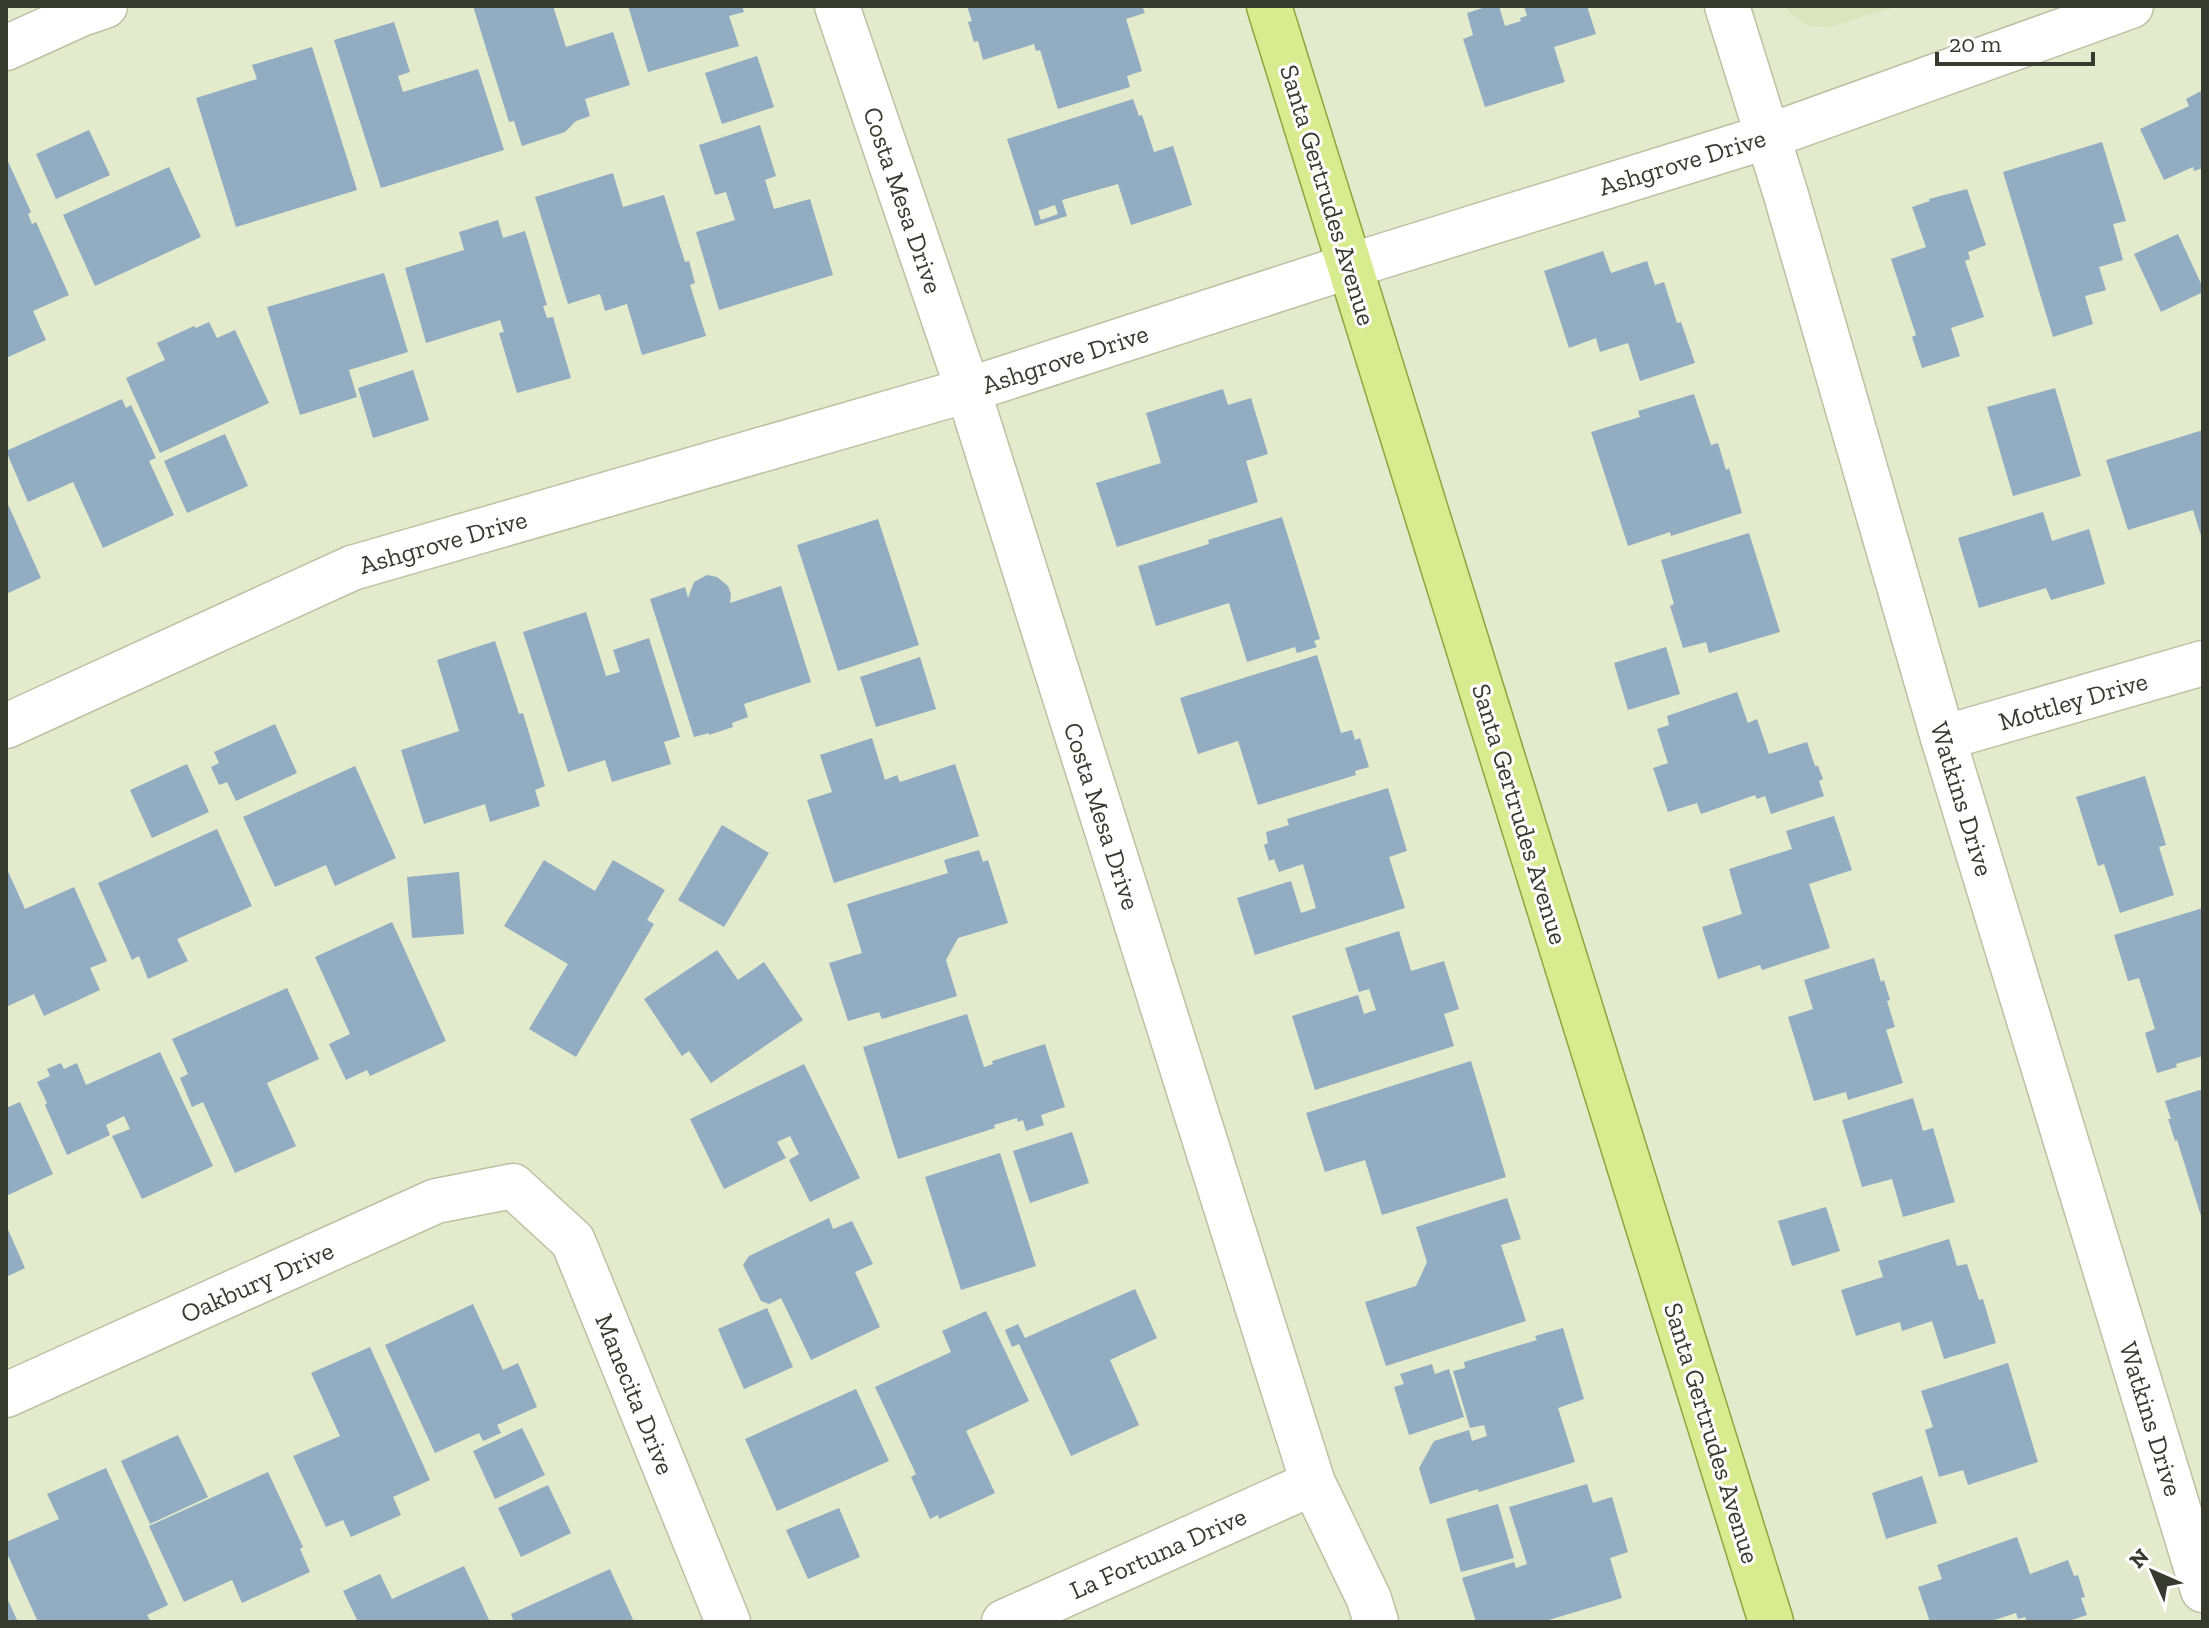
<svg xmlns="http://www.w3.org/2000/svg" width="2209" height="1628" font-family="'Zilla Slab',serif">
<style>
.built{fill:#dae5be}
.building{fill:#92acc1;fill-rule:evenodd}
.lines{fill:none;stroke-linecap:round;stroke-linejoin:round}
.minor-casing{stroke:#bac2a4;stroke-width:47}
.major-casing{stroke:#90a53d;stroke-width:47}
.minor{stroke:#fff;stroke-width:44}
.major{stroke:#d9eb8f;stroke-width:44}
.labels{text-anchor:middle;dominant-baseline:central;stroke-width:6;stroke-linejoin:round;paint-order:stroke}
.street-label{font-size:26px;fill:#373b2f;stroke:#fff}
</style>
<rect width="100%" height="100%" fill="#e3ebcc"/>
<polygon class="built" points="1786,6 1898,6 1830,27 1809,26 1788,12"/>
<g class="building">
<polygon points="473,6 553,6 566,47 613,32 630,85 585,99 590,116 576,121 565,132 522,146 514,121 509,122"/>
<polygon points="628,6 742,6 744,12 729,16 739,46 648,72"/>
<polygon points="967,6 1142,6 1145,13 1126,19 1142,71 1127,76 1130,87 1058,109 1040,50 1036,51 1034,44 983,60 978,41 974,42 968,22 972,21"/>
<polygon points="1489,6 1499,6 1505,26 1521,21 1520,18 1527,16 1524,6 1587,6 1596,34 1554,47 1565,82 1485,107 1463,39 1473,35 1467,13"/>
<polygon points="394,22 410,72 398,76 403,92 478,69 504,150 381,188 334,40"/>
<polygon points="312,47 357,190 236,227 196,98 257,79 252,65"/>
<polygon points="757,56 774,107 722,124 705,73"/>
<polygon points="2203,90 2203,168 2194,171 2193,167 2164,180 2140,129 2189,106 2186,99"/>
<path d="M1133 99 1139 116 1142 115 1154 152 1173 146 1192 205 1131 225 1118 184 1062 200 1067 216 1035 226 1007 139ZM1055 205 1058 214 1041 220 1038 211Z"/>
<polygon points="760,125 776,176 765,180 774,209 810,199 833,275 719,310 696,232 735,220 726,192 715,195 699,145"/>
<polygon points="89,130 110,175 56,199 36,154"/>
<polygon points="2102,142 2126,221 2113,224 2123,260 2099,267 2106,290 2085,296 2093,324 2053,337 2003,172"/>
<polygon points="6,157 31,212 28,214 32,224 36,222 69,295 33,311 46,340 6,358"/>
<polygon points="169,167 201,237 95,286 63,215"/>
<polygon points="613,173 623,207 664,195 685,262 689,261 695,283 690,285 706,336 642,355 627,304 605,311 600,294 568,304 535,197"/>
<polygon points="1967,189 1986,245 1968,252 1970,259 1965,261 1984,317 1951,328 1960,356 1922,368 1912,337 1916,335 1891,259 1926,247 1912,207 1930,201 1929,199"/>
<polygon points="498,220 503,238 525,231 547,305 543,306 547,318 553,317 571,378 517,393 499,333 504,332 500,320 426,343 405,268 464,250 459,232"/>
<polygon points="2178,234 2203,288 2203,292 2161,312 2134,254"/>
<polygon points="1603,251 1611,273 1647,261 1655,285 1664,282 1677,323 1681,322 1695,363 1640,381 1628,343 1600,352 1596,338 1569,348 1544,271"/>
<polygon points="384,273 408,352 349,370 357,397 300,415 267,307"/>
<polygon points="209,322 217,338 235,330 269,403 160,453 126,378 165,360 157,343 194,326 196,328"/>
<polygon points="413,370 429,420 373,438 358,388"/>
<polygon points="2055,388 2081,476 2013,496 1987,407"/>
<polygon points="1223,389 1228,405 1251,398 1268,454 1246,461 1258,502 1117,547 1096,483 1161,463 1146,413"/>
<polygon points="1694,394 1711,445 1718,443 1726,470 1729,468 1742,513 1671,536 1670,532 1628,546 1591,432 1640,417 1638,411"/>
<polygon points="122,399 126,408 131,405 156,458 149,461 174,515 103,548 73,482 28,502 6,451"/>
<polygon points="2203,430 2203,542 2193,510 2128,530 2106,460"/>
<polygon points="225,434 248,486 187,513 164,461"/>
<polygon points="6,500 41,578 6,594"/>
<polygon points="2043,512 2052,541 2089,529 2105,584 2051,600 2046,588 1979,608 1958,538"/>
<polygon points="1282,517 1320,639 1314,641 1317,647 1297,653 1295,647 1247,662 1229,603 1156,626 1138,566 1209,544 1208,540"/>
<polygon points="878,519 919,645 838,671 797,545"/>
<polygon points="1749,533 1780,632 1709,653 1706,642 1683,648 1670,606 1674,604 1661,560"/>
<polygon points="707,575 717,577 728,586 731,594 730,603 781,586 811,682 744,704 748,717 732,723 733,727 709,735 709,733 694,737 650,599 685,587 688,598 694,582"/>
<polygon points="586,612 606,676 620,672 613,650 649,638 680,737 664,742 671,764 612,782 605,760 568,772 523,632"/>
<polygon points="495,641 519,714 523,713 545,786 535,790 540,806 490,822 485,804 424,824 401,750 459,731 437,660"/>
<polygon points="1666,647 1680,694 1628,710 1614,663"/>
<polygon points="1317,655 1341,733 1352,730 1355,740 1360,738 1369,767 1355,771 1356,775 1258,805 1238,741 1198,754 1180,698"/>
<polygon points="920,657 936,709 876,727 860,677"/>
<polygon points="1737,692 1748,723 1757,719 1769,754 1807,742 1815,766 1818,766 1823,779 1819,781 1824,796 1771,814 1765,796 1757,799 1755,795 1701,814 1697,803 1668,812 1653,768 1668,763 1657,729 1669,725 1667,716"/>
<polygon points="275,724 297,773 236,801 227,782 219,785 211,767 219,763 214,752"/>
<polygon points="872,738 885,780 897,775 900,782 955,764 979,836 834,883 807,800 832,792 820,755"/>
<polygon points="187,764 209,812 152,838 130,790"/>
<polygon points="355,766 396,858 335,886 326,865 275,887 243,817"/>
<polygon points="2145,776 2166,845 2159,847 2174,895 2120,913 2104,864 2098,866 2076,797"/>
<polygon points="1388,788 1407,851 1389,857 1405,908 1255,955 1237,898 1291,881 1301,913 1316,908 1303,864 1279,872 1274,859 1269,861 1264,845 1268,843 1266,832 1289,825 1287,819"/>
<polygon points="1834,816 1852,870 1809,884 1830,948 1762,970 1760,965 1718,979 1702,927 1742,914 1729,869 1792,849 1786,831"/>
<polygon points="722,825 769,853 724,927 678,900"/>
<polygon points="217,829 252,906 177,939 188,961 148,979 139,956 132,960 98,883"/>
<polygon points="979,850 983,862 988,860 1008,923 958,938 946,960 957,996 882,1019 879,1012 848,1021 829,963 862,953 847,904 948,873 944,860"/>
<polygon points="544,860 595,891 613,860 665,890 647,920 654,924 576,1057 529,1029 568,964 504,926"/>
<polygon points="6,867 25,909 74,887 107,961 90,968 100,990 44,1016 34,994 6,1007"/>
<polygon points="459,872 464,934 412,938 407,877"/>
<polygon points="2203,908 2203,1056 2176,1064 2177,1067 2157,1073 2145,1033 2155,1029 2139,978 2128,981 2114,935"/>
<polygon points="392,922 446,1041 370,1076 367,1070 346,1080 329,1044 350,1034 315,957"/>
<polygon points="1399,931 1411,971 1444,961 1459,1009 1444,1014 1454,1046 1315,1090 1292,1016 1358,995 1364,1014 1376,1010 1369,989 1359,992 1345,948"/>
<polygon points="717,950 738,980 764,962 803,1020 711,1083 689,1051 682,1056 644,999"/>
<polygon points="1874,958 1881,982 1884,980 1890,1000 1887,1001 1895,1027 1886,1030 1903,1083 1848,1100 1846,1092 1814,1101 1788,1017 1813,1009 1804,980"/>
<polygon points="287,988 319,1059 267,1083 296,1146 235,1173 203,1102 192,1107 180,1078 188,1074 172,1039"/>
<polygon points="967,1014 984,1067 993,1064 992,1061 1045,1044 1065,1107 1041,1115 1044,1125 1026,1131 1023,1120 1018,1122 1017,1118 994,1125 995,1128 898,1159 863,1047"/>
<polygon points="160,1052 213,1166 142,1199 112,1136 130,1129 124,1116 106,1125 110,1135 67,1155 45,1105 47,1103 37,1082 50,1076 47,1069 61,1063 64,1069 77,1063 86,1085"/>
<polygon points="1471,1061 1506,1177 1382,1215 1365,1160 1325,1172 1306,1113"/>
<polygon points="804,1064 860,1178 810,1202 789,1160 799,1154 790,1136 777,1142 786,1158 724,1189 690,1119"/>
<polygon points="2203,1089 2203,1219 2202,1219 2177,1140 2175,1141 2168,1119 2171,1119 2165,1101"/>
<polygon points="1913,1098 1923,1131 1933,1128 1955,1202 1903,1217 1892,1179 1862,1187 1842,1120"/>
<polygon points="20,1102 53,1174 6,1196 6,1108"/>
<polygon points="1072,1132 1089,1183 1030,1203 1013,1151"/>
<polygon points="1000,1153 1036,1266 961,1290 925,1177"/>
<polygon points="1507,1198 1521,1239 1501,1245 1526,1321 1386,1366 1365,1302 1416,1286 1427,1262 1416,1227"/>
<polygon points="1826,1207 1840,1251 1792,1266 1778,1221"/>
<polygon points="829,1218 833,1229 852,1221 873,1264 855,1272 880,1327 811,1360 781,1298 769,1304 761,1301 743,1265 749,1256"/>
<polygon points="6,1225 25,1268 6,1277"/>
<polygon points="1949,1239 1957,1266 1967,1264 1979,1300 1983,1299 1996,1343 1944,1359 1932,1321 1902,1331 1900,1322 1856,1336 1841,1290 1883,1277 1878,1261"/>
<polygon points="1135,1289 1157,1338 1110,1360 1139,1425 1071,1456 1019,1344 1012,1347 1005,1330 1018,1324 1025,1338"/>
<polygon points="473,1304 503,1370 518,1363 537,1407 497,1425 501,1433 483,1441 479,1433 435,1453 385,1345"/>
<polygon points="767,1308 793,1367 744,1389 718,1329"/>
<polygon points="986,1311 1029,1401 966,1431 995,1493 939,1519 938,1515 930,1519 911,1477 916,1474 875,1387 951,1352 942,1331"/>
<polygon points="1563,1328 1584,1399 1558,1408 1575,1462 1479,1492 1478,1489 1430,1504 1419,1468 1434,1441 1469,1430 1472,1441 1487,1436 1484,1425 1470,1428 1453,1371 1465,1368 1464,1362 1537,1340 1535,1336"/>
<polygon points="370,1347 430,1480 393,1497 401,1515 351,1537 343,1520 326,1527 293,1456 340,1436 311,1373"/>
<polygon points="2008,1363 2038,1462 1968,1485 1963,1470 1939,1477 1925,1430 1933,1427 1921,1391"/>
<polygon points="1432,1364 1435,1374 1449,1369 1464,1417 1409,1435 1394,1387 1404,1384 1400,1374"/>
<polygon points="856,1389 889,1461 777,1511 745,1439"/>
<polygon points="522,1428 545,1475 495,1499 473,1451"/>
<polygon points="178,1435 208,1497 150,1524 121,1461"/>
<polygon points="106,1468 168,1605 147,1615 151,1622 38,1622 6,1551 6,1542 59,1519 47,1494"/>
<polygon points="268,1472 303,1547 300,1549 310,1572 242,1603 232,1580 184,1602 149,1526"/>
<polygon points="1922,1476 1937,1523 1886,1539 1872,1493"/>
<polygon points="1587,1484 1593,1503 1612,1497 1628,1552 1610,1558 1622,1598 1542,1622 1476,1622 1462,1578 1514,1562 1516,1568 1527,1564 1509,1507"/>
<polygon points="548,1485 571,1533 521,1557 498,1508"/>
<polygon points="1498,1504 1514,1558 1461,1572 1446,1519"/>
<polygon points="839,1508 860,1557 808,1579 786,1530"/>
<polygon points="2017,1537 2030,1574 2068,1560 2074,1576 2078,1575 2085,1597 2081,1598 2087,1615 2066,1622 2027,1622 2025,1617 2018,1619 2016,1613 1988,1622 1930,1622 1918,1587 1942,1579 1937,1565"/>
<polygon points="464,1566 490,1622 358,1622 343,1591 380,1574 392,1599"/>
<polygon points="610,1569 634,1622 514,1622 511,1614"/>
<polygon points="6,1596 18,1622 6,1622"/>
</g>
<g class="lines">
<g class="minor-casing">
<g id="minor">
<polyline points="837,6 968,390 1313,1483 1369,1599 1376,1622"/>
<polyline points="1727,6 1786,195 1943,738 2203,1590"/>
<polyline points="6,48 81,14 105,6"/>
<polyline points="6,726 352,568 968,390 1350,266 1769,136 2131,6"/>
<polyline points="1943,738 2203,663"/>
<polyline points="6,1395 436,1201 513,1186 573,1241 728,1622"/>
<polyline points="1004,1622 1313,1483"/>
</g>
</g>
<g class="major-casing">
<polyline id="major" points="1269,6 1771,1622"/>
</g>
<use href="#minor" class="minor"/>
<use href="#major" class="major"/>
</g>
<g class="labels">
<g class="street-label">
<text transform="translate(1682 162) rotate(-17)">Ashgrove Drive</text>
<text transform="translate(1328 195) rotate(73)">Santa Gertrudes Avenue</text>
<text transform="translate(903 200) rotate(71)">Costa Mesa Drive</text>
<text transform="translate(1065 359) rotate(-18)">Ashgrove Drive</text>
<text transform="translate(443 542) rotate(-16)">Ashgrove Drive</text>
<text transform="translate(2073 701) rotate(-16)">Mottley Drive</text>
<text transform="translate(1962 799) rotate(73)">Watkins Drive</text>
<text transform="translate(1520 814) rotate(73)">Santa Gertrudes Avenue</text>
<text transform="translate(1102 816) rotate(72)">Costa Mesa Drive</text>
<text transform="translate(257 1282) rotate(-24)">Oakbury Drive</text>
<text transform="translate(635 1394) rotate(68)">Manecita Drive</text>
<text transform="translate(2151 1419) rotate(73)">Watkins Drive</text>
<text transform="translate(1712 1433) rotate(73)">Santa Gertrudes Avenue</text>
<text transform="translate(1158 1553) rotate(-24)">La Fortuna Drive</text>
</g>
</g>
<rect width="2209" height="1628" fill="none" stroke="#373b2f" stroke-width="16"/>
<g transform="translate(2153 1572) rotate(315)" stroke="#ffffff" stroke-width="6" paint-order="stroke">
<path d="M0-6L14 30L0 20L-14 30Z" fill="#373b2f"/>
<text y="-12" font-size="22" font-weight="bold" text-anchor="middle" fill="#373b2f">N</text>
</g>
<path d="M1937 52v12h156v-12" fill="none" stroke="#373b2f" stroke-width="4"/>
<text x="1949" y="52" font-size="24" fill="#373b2f" stroke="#ffffff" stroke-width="6" paint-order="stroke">20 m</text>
</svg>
